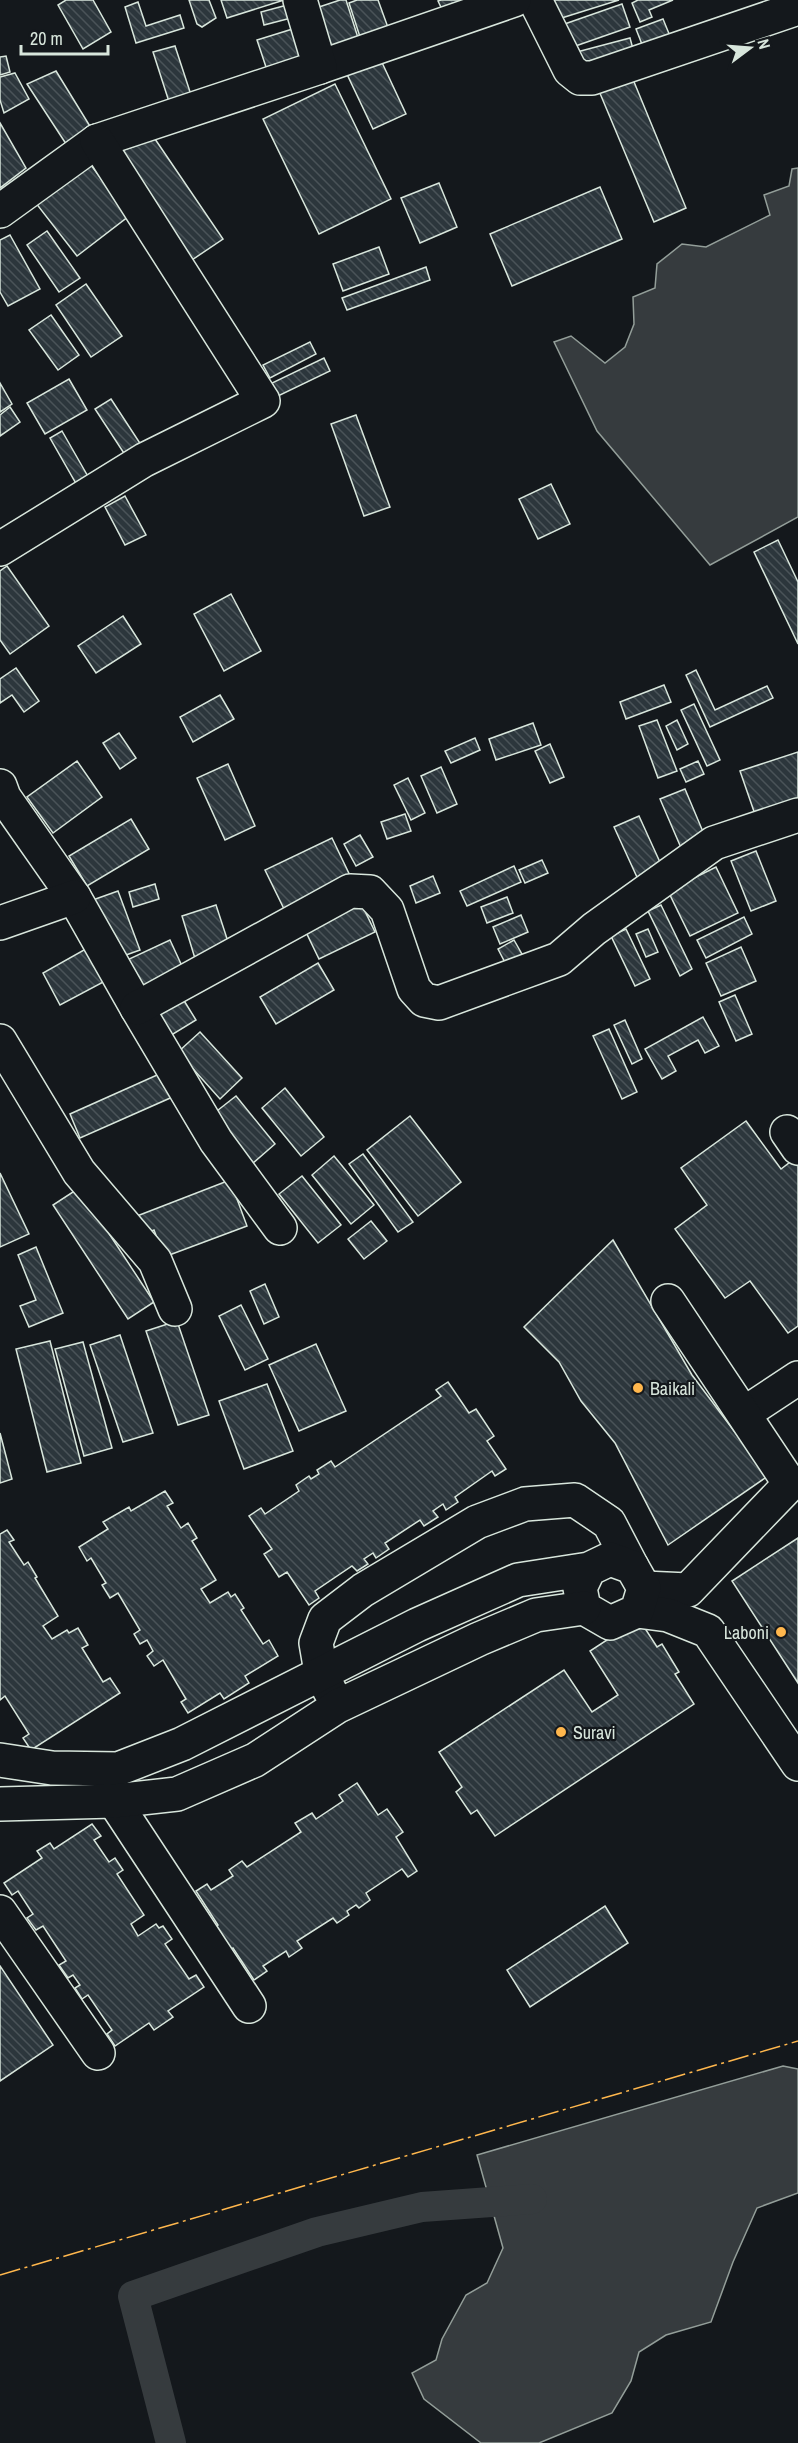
<svg xmlns="http://www.w3.org/2000/svg" width="798" height="2443" font-family="'Archivo Narrow',sans-serif">
<style>
.water{fill:#363b3e;stroke:#939e99;stroke-width:1.5}
.lines{fill:none;stroke-linecap:round;stroke-linejoin:round}
.canal{stroke:#363b3e;stroke-width:30}
.building{fill:url(#building-back-hatch);stroke:#d8e6dc;stroke-width:1.5}
.minor-casing{stroke:#d8e6dc;stroke-width:36}
.minor{stroke:#14181c;stroke-width:33}
.power{stroke:#ffb74d;stroke-width:1.5;stroke-dasharray:21 4.5 3 4.5;stroke-linecap:butt}
.poi-dot{fill:#ffb74d;stroke:#14181c;stroke-width:2}
.labels{text-anchor:middle;dominant-baseline:central;stroke-width:4.5;stroke-linejoin:round;paint-order:stroke}
.poi-label{font-size:18px;fill:#d8e6dc;stroke:#14181c;text-anchor:start}
</style>
<defs>
<pattern id="building-back-hatch" width="6" height="6" patternUnits="userSpaceOnUse" patternTransform="scale(1.5)"><rect width="6" height="6" fill="#2c363c"/><path d="M-1 5l2 2M0 0l6 6M5-1l2 2" fill="none" stroke="#4a5358"/></pattern>
</defs>
<rect width="100%" height="100%" fill="#14181c"/>
<g class="water">
<polygon points="798,168 798,517 710,565 597,431 554,342 571,336 605,363 625,347 634,324 633,297 655,288 657,264 682,244 706,247 770,215 764,195 789,186 792,169"/>
<polygon points="783,2066 798,2069 798,2193 757,2208 733,2262 711,2322 666,2335 639,2352 631,2381 612,2413 539,2443 481,2443 424,2399 412,2373 436,2360 442,2339 466,2295 487,2283 503,2248 477,2155"/>
</g>
<g class="lines">
<polyline class="canal" points="171,2443 133,2296 317,2232 422,2207 532,2199"/>
</g>
<g class="building">
<polygon points="66,0 93,0 111,32 83,49 58,5"/>
<polygon points="189,0 209,0 216,18 202,27 197,24"/>
<polygon points="221,0 284,0 227,18"/>
<polygon points="340,0 346,0 360,44 332,54 316,8"/>
<polygon points="357,0 378,0 390,33 362,43 349,3"/>
<polygon points="441,0 469,0 448,22 438,1"/>
<polygon points="545,0 619,0 552,21"/>
<polygon points="638,0 673,0 649,10 652,17 640,22 632,3"/>
<polygon points="138,2 146,26 180,15 184,28 136,43 125,7"/>
<polygon points="291,4 295,17 264,25 261,12"/>
<polygon points="622,4 630,27 564,50 556,27"/>
<polygon points="663,19 672,41 645,52 636,29"/>
<polygon points="299,27 310,60 268,73 257,40"/>
<polygon points="630,38 633,49 577,65 573,53"/>
<polygon points="175,46 194,104 172,111 153,52"/>
<polygon points="378,54 406,114 373,129 345,70"/>
<polygon points="6,56 10,72 0,75 0,57"/>
<polygon points="56,71 96,136 70,150 27,84"/>
<polygon points="15,73 29,99 4,113 0,100 0,77"/>
<polygon points="632,77 686,208 654,222 599,91"/>
<polygon points="335,84 391,199 319,234 263,119"/>
<polygon points="0,123 26,168 0,188"/>
<polygon points="155,139 223,239 186,264 112,154"/>
<polygon points="88,161 129,216 77,256 35,202"/>
<polygon points="439,183 457,227 420,243 401,198"/>
<polygon points="600,187 622,239 512,286 490,234"/>
<polygon points="47,231 80,278 59,292 27,245"/>
<polygon points="10,235 40,289 8,306 0,292 0,240"/>
<polygon points="379,247 389,274 343,291 333,264"/>
<polygon points="426,267 430,280 347,310 342,298"/>
<polygon points="86,284 122,336 91,357 56,305"/>
<polygon points="51,315 79,355 58,370 29,330"/>
<polygon points="310,342 316,354 270,378 263,365"/>
<polygon points="324,358 330,371 278,396 272,383"/>
<polygon points="69,379 87,410 45,434 27,403"/>
<polygon points="0,383 12,404 0,412"/>
<polygon points="111,399 147,454 131,464 95,409"/>
<polygon points="10,407 20,422 0,436 0,415"/>
<polygon points="356,415 390,507 364,516 331,424"/>
<polygon points="62,431 94,487 82,494 50,438"/>
<polygon points="551,484 570,524 538,539 519,499"/>
<polygon points="125,496 146,535 125,545 105,507"/>
<polygon points="778,540 798,582 798,644 754,552"/>
<polygon points="7,566 49,626 10,654 0,640 0,571"/>
<polygon points="231,594 261,651 224,671 194,614"/>
<polygon points="123,616 141,644 96,673 78,646"/>
<polygon points="16,668 39,701 24,712 12,695 0,703 0,679"/>
<polygon points="696,670 715,710 767,686 773,698 710,727 686,675"/>
<polygon points="664,685 671,702 626,719 620,702"/>
<polygon points="220,695 234,719 193,742 180,717"/>
<polygon points="694,704 720,760 707,766 681,710"/>
<polygon points="657,720 677,771 658,778 639,726"/>
<polygon points="677,720 688,744 677,750 666,726"/>
<polygon points="533,723 541,745 496,760 489,739"/>
<polygon points="119,733 136,758 120,769 103,743"/>
<polygon points="475,738 480,750 451,763 445,751"/>
<polygon points="550,744 564,777 550,783 535,751"/>
<polygon points="798,752 798,810 758,823 740,771"/>
<polygon points="77,761 102,797 53,833 27,797"/>
<polygon points="698,761 704,774 686,782 680,769"/>
<polygon points="228,764 255,826 225,840 197,778"/>
<polygon points="441,767 457,804 437,813 421,776"/>
<polygon points="408,778 425,813 411,820 394,785"/>
<polygon points="685,789 709,846 685,857 660,799"/>
<polygon points="405,814 411,831 387,839 381,822"/>
<polygon points="639,816 664,871 642,888 614,827"/>
<polygon points="131,819 149,849 87,886 69,856"/>
<polygon points="360,835 373,857 356,866 344,844"/>
<polygon points="332,838 354,884 288,917 265,870"/>
<polygon points="756,851 776,901 751,911 731,861"/>
<polygon points="542,860 548,873 525,883 519,870"/>
<polygon points="514,866 521,882 467,906 460,891"/>
<polygon points="716,867 738,913 690,936 668,891"/>
<polygon points="433,876 440,893 416,903 410,886"/>
<polygon points="155,884 159,899 133,907 129,892"/>
<polygon points="118,891 140,950 112,960 90,901"/>
<polygon points="507,897 513,913 487,923 481,907"/>
<polygon points="361,903 375,932 319,959 305,930"/>
<polygon points="216,905 232,954 197,965 182,916"/>
<polygon points="661,905 692,969 680,976 648,911"/>
<polygon points="521,915 528,932 500,944 493,927"/>
<polygon points="744,917 752,934 706,958 697,940"/>
<polygon points="626,929 650,979 635,986 611,936"/>
<polygon points="648,929 658,952 646,957 636,934"/>
<polygon points="170,940 187,977 144,997 127,960"/>
<polygon points="514,940 527,963 510,972 498,949"/>
<polygon points="91,946 109,979 60,1005 43,973"/>
<polygon points="741,947 756,981 721,996 706,963"/>
<polygon points="318,963 334,990 276,1024 260,997"/>
<polygon points="735,995 752,1034 736,1041 719,1002"/>
<polygon points="183,999 196,1020 160,1042 147,1020"/>
<polygon points="703,1017 719,1046 705,1053 698,1040 668,1056 676,1071 662,1079 645,1049"/>
<polygon points="625,1020 642,1059 632,1064 614,1025"/>
<polygon points="609,1029 637,1092 622,1099 593,1036"/>
<polygon points="200,1032 242,1078 220,1099 178,1052"/>
<polygon points="166,1071 177,1095 80,1138 70,1114"/>
<polygon points="285,1088 324,1137 301,1156 262,1108"/>
<polygon points="236,1096 275,1144 253,1163 213,1114"/>
<polygon points="410,1116 461,1182 418,1216 367,1150"/>
<polygon points="746,1121 781,1169 798,1156 798,1326 788,1333 750,1281 725,1298 675,1229 707,1205 681,1168"/>
<polygon points="363,1154 413,1222 398,1232 349,1164"/>
<polygon points="334,1156 374,1205 351,1224 312,1175"/>
<polygon points="0,1173 29,1234 0,1247"/>
<polygon points="302,1176 341,1225 318,1243 279,1194"/>
<polygon points="230,1180 247,1226 164,1257 154,1230 144,1234 137,1216"/>
<polygon points="79,1188 154,1302 128,1319 53,1205"/>
<polygon points="371,1221 387,1241 364,1259 348,1239"/>
<polygon points="613,1240 692,1375 768,1476 668,1545 615,1443 581,1401 559,1362 524,1327"/>
<polygon points="36,1247 63,1313 29,1327 20,1306 36,1300 18,1255"/>
<polygon points="265,1284 279,1317 264,1324 250,1291"/>
<polygon points="241,1305 268,1359 245,1370 219,1316"/>
<polygon points="177,1321 209,1415 178,1425 146,1331"/>
<polygon points="120,1335 153,1433 123,1442 90,1345"/>
<polygon points="50,1341 81,1463 47,1472 16,1349"/>
<polygon points="83,1342 112,1448 84,1456 55,1349"/>
<polygon points="316,1344 346,1411 299,1431 269,1365"/>
<polygon points="448,1382 469,1413 476,1409 494,1436 487,1441 506,1469 495,1476 492,1471 455,1497 458,1502 446,1510 443,1504 433,1511 438,1517 424,1526 420,1520 385,1543 389,1549 376,1558 373,1553 364,1559 368,1564 357,1571 352,1566 315,1591 319,1598 309,1605 287,1572 279,1577 264,1554 272,1549 249,1516 261,1508 265,1514 299,1491 296,1485 309,1476 311,1479 319,1474 317,1470 331,1461 335,1467 441,1396 436,1390"/>
<polygon points="267,1384 293,1451 244,1469 219,1401"/>
<polygon points="0,1433 12,1479 0,1483"/>
<polygon points="165,1491 173,1503 167,1506 181,1528 188,1523 197,1538 192,1541 216,1580 201,1589 210,1603 228,1592 231,1597 235,1594 244,1608 241,1610 263,1644 269,1640 278,1656 245,1676 249,1683 224,1699 220,1693 188,1713 181,1702 186,1699 163,1660 154,1666 147,1656 153,1651 147,1640 140,1644 134,1634 140,1630 118,1593 110,1598 102,1585 106,1583 91,1558 87,1561 79,1547 108,1529 103,1522 129,1507 131,1511"/>
<polygon points="7,1530 14,1540 9,1542 24,1565 28,1562 37,1577 35,1578 58,1616 43,1626 52,1639 67,1630 69,1633 78,1628 88,1645 82,1648 103,1682 110,1678 120,1693 31,1750 23,1738 29,1734 5,1696 0,1700 0,1534"/>
<polygon points="798,1538 798,1683 732,1581"/>
<polygon points="639,1619 657,1647 662,1644 679,1672 675,1674 694,1704 495,1836 477,1810 471,1814 456,1792 462,1787 439,1752 564,1670 592,1712 618,1695 590,1651"/>
<polygon points="357,1783 378,1815 387,1809 403,1832 396,1837 417,1871 408,1877 402,1869 366,1893 370,1900 359,1908 356,1905 347,1911 349,1915 337,1923 333,1918 297,1941 302,1948 289,1957 286,1951 263,1966 267,1971 254,1980 233,1948 226,1952 212,1929 218,1925 196,1891 207,1884 211,1890 233,1876 229,1870 242,1861 247,1867 301,1832 295,1823 312,1813 316,1819 343,1801 339,1795"/>
<polygon points="92,1824 101,1836 94,1840 109,1862 115,1858 123,1870 117,1874 144,1915 131,1924 138,1936 156,1924 159,1928 163,1926 172,1939 165,1944 189,1979 196,1975 204,1987 168,2011 173,2017 154,2030 149,2023 115,2046 107,2034 112,2030 88,1995 82,1999 75,1988 80,1985 73,1975 68,1978 59,1965 66,1961 43,1926 36,1930 27,1918 33,1914 18,1891 12,1895 4,1883 42,1858 37,1851 50,1843 54,1849"/>
<polygon points="605,1906 628,1943 530,2007 507,1970"/>
<polygon points="0,1966 53,2045 0,2081"/>
</g>
<g class="lines">
<g class="minor-casing">
<g id="minor">
<polyline points="535,0 570,70 580,78 592,78 798,8"/>
<polyline points="320,67 514,0"/>
<polyline points="0,211 97,141 320,67 300,0"/>
<polyline points="0,549 144,460 263,401 97,141"/>
<polyline points="0,786 4,797 74,897 137,1008 216,1141 280,1228"/>
<polyline points="0,923 74,897"/>
<polyline points="137,1008 350,891 370,892 387,910 414,989 424,1000 439,1003 559,959 594,929 714,843 798,815"/>
<polyline points="0,1041 79,1172 155,1261 175,1309"/>
<polyline points="787,1132 798,1148"/>
<polyline points="745,1413 798,1378"/>
<polyline points="644,1588 688,1590 790,1484 668,1301"/>
<polyline points="637,1611 668,1615 708,1631 798,1764"/>
<polyline points="330,1691 321,1672 316,1643 325,1619 363,1590 477,1522 525,1504 575,1500 609,1523 632,1567"/>
<polyline points="0,1760 52,1768 118,1769 182,1744 417,1625 518,1580 589,1569 610,1559 632,1567 644,1588 637,1611 610,1623 584,1608 580,1588 589,1569"/>
<polyline points="114,1801 249,2006"/>
<polyline points="0,1804 114,1801 177,1794 255,1760 338,1706 479,1639 536,1615 584,1608"/>
<polyline points="0,1912 98,2053"/>
</g>
</g>
<use href="#minor" class="minor"/>
<polyline class="power" points="0,2275 798,2041"/>
</g>
<g class="poi-dot">
<circle cx="638" cy="1388" r="6"/>
<circle cx="781" cy="1632" r="6"/>
<circle cx="561" cy="1732" r="6"/>
</g>
<g class="labels">
<g class="poi-label">
<text x="650" y="1388">Baikali</text>
<text x="769" y="1632" text-anchor="end">Laboni</text>
<text x="573" y="1732">Suravi</text>
</g>
</g>
<g transform="translate(750 48) rotate(74)" stroke="#14181c" stroke-width="4.5" paint-order="stroke">
<path d="M0-4.5L10 22L0 15L-10 22Z" fill="#d8e6dc"/>
<text y="-9" font-size="16" font-weight="bold" text-anchor="middle" fill="#d8e6dc">N</text>
</g>
<path d="M21 45v9h87v-9" fill="none" stroke="#d8e6dc" stroke-width="3"/>
<text x="30" y="45" font-size="18" fill="#d8e6dc" stroke="#14181c" stroke-width="4.5" paint-order="stroke">20 m</text>
</svg>
